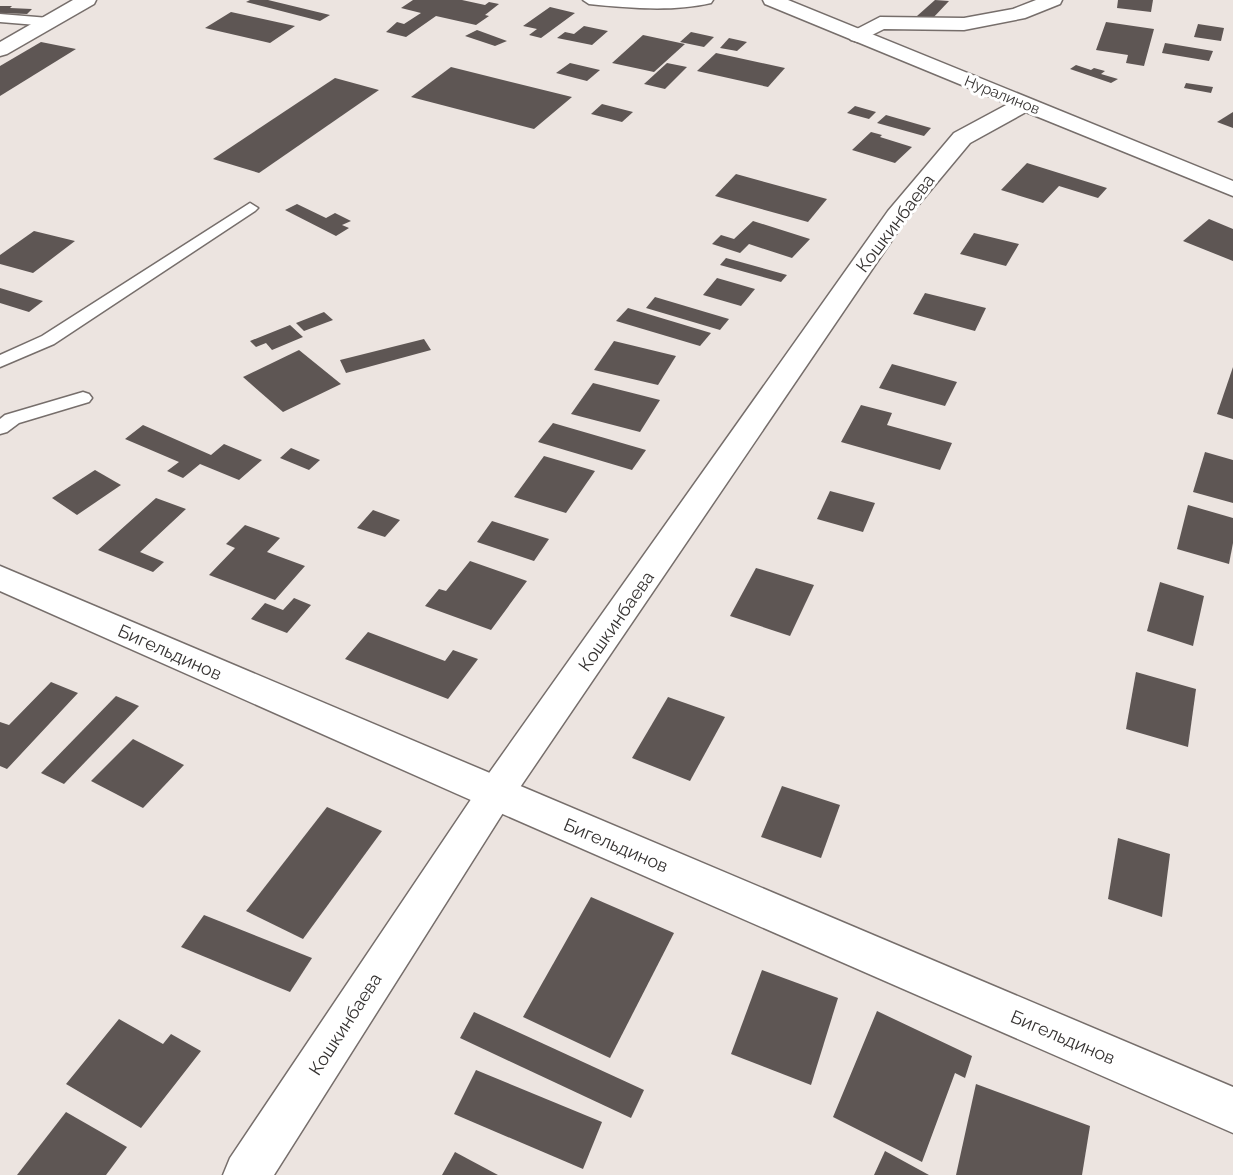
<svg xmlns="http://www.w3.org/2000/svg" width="1233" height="1175" font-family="Raleway,sans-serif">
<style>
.building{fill:#5e5654}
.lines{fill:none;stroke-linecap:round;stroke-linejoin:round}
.service-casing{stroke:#766e6b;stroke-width:3}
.minor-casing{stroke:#766e6b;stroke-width:3}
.secondary-casing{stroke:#766e6b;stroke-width:3}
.service{fill:#fff;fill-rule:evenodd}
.minor{fill:#fff;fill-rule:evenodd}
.secondary{fill:#fff;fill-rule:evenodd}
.labels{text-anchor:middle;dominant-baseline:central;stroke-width:6;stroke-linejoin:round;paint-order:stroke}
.far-street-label{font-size:15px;fill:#363332;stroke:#fff}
.street-label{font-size:18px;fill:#363332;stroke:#fff}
</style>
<rect width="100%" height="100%" fill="#ece4e0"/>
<g class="building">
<polygon points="250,0 268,0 330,15 320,21 246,2"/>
<polygon points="413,0 462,0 485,5 489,2 499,4 485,15 489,16 476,25 436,16 406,37 386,32 397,22 404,24 421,13 401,8"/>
<polygon points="935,0 949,1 932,19 917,16"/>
<polygon points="1118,0 1153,0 1151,12 1117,8"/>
<polygon points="0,6 12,6 10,8 32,9 27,14 0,13"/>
<polygon points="550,7 575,13 541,38 529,35 537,29 523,26"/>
<polygon points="231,12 295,26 270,43 205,28"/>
<polygon points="1106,22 1154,29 1144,66 1126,63 1128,55 1096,50"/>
<polygon points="1198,24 1224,28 1221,41 1194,37"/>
<polygon points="584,26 608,31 592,45 557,38 565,32 574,34"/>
<polygon points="477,30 507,41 495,46 465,36"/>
<polygon points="691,32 714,37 704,47 680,42"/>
<polygon points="643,35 685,44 654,72 612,63"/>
<polygon points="729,38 747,42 737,51 720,48"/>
<polygon points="41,42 76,49 0,96 0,66"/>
<polygon points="1165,43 1213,51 1209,61 1162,53"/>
<polygon points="716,53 785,68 768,87 697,71"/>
<polygon points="570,63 600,70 587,81 556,73"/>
<polygon points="667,63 687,67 665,89 644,84"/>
<polygon points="1076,65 1091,70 1094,68 1105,71 1101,74 1118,79 1111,83 1070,69"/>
<polygon points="451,67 572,97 534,129 411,97"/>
<polygon points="335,78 379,90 259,173 213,159"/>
<polygon points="1186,83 1213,87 1211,93 1184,88"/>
<polygon points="602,104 633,112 622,122 591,114"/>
<polygon points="855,106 876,112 869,119 847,113"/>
<polygon points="1233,112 1233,128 1217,122"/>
<polygon points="886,115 931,128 924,136 877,123"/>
<polygon points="871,132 882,135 880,137 912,147 895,163 852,150"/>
<polygon points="1027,163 1107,188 1098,198 1059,186 1043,203 1001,190"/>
<polygon points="736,174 827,199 808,222 715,196"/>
<polygon points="297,204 326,218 335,213 351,221 342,225 349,228 336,236 285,210"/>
<polygon points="1209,219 1233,229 1233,261 1183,241"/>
<polygon points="753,221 810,239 792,258 749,244 740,253 712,244 721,235 734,239"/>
<polygon points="34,231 75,241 33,273 0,264 0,255"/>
<polygon points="974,233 1019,244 1006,266 960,254"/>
<polygon points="726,258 787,275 781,282 720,265"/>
<polygon points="717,278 755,289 741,306 703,295"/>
<polygon points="0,288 43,301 29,312 0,303"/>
<polygon points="925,293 986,308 975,331 913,314"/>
<polygon points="655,297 729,319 720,330 646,308"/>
<polygon points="628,308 711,333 700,346 616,321"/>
<polygon points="324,312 333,320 304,331 296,323"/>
<polygon points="290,325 303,337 272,350 266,343 256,347 250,341"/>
<polygon points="424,339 431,350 346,373 340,360"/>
<polygon points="614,341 676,356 658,385 594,370"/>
<polygon points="299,350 341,384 283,412 243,377"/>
<polygon points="892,364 957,382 945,406 879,388"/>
<polygon points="1233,367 1233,419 1217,414"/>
<polygon points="593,383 660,400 640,432 571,414"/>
<polygon points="861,405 892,413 887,425 952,443 940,470 841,442"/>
<polygon points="553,423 646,450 632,470 538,442"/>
<polygon points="143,425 211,455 224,444 262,460 239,480 200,464 183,478 167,471 179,462 125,439"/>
<polygon points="291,448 320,460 309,470 280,458"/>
<polygon points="1205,452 1233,460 1233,503 1193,492"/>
<polygon points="544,456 595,471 566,513 514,497"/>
<polygon points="95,470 121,485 77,515 52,498"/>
<polygon points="830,491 875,503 863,532 817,519"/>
<polygon points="156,498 186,509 140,552 164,562 153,572 98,550"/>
<polygon points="1188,505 1233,518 1233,543 1229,564 1177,549"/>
<polygon points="373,510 400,520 385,537 357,528"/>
<polygon points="492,521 549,539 534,561 477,542"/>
<polygon points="245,525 280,538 267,552 305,566 275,600 209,575 235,548 226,544"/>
<polygon points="470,561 527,581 491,630 425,606 439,589 446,591"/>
<polygon points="756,568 814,585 790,636 730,616"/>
<polygon points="1160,582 1204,596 1193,646 1147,631"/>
<polygon points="294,598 311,605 287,633 251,619 265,603 283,610"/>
<polygon points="368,632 445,661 453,650 478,659 448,699 345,659"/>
<polygon points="1136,672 1196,689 1188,747 1126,729"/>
<polygon points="51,682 78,693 7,769 0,766 0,722 9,725"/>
<polygon points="116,696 139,706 64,784 41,773"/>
<polygon points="668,697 725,717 690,781 632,758"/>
<polygon points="133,739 184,765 143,808 91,781"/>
<polygon points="782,786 840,805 821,858 761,837"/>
<polygon points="327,807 382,831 303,939 246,911"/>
<polygon points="1118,838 1170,854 1162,917 1108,899"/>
<polygon points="591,897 674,933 610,1058 523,1017"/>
<polygon points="204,915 312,958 290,992 181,947"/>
<polygon points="762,970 838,998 811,1085 731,1054"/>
<polygon points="877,1011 972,1056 965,1078 955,1073 922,1162 833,1117"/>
<polygon points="474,1012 644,1090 631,1118 460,1038"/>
<polygon points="119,1019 163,1044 171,1034 201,1051 141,1128 66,1084"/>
<polygon points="476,1070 602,1122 583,1169 454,1114"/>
<polygon points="976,1084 1090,1126 1082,1175 956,1175"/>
<polygon points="66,1112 127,1147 106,1175 17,1175"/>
<polygon points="885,1151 929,1175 874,1175"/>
<polygon points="455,1152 498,1175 442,1175"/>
</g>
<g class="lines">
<g class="service-casing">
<g id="service">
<path d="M583 0H713L711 3C672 12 629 8 589 4Z"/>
<polygon points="0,14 49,18 55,22 49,26 0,22"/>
<polygon points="250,203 258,208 255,211 54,344 0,367 0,355 42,336"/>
<polygon points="83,392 89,394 92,398 89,402 19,423 7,432 0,434 0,419 5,415"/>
</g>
</g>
<g class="minor-casing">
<g id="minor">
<polygon points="73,0 96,0 94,4 7,54 0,56 0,42"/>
<polygon points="1036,0 1062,0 1060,4 1025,18 964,30 884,29 858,42 851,40 848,36 851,32 880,17 964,18 1013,9"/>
<polygon points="0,566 1233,1087 1233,1133 482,805 0,591"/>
</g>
</g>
<g class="secondary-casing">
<polygon id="secondary" points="763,0 788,0 1233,181 1233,196 1026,112 970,143 905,221 508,805 274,1175 223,1175 230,1158 482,783 888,211 954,133 1008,104 765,4"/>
</g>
<use href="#service" class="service"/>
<use href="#minor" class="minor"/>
<use href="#secondary" class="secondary"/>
</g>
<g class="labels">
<g class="far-street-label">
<text transform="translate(1002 95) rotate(22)">Нуралинов</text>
</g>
<g class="street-label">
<text transform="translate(895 223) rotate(-53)">Кошкинбаева</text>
<text transform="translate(616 621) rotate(-55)">Кошкинбаева</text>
<text transform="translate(170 652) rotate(24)">Бигельдинов</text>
<text transform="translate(616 845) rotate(23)">Бигельдинов</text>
<text transform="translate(345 1024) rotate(-57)">Кошкинбаева</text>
<text transform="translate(1063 1037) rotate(23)">Бигельдинов</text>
</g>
</g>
</svg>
